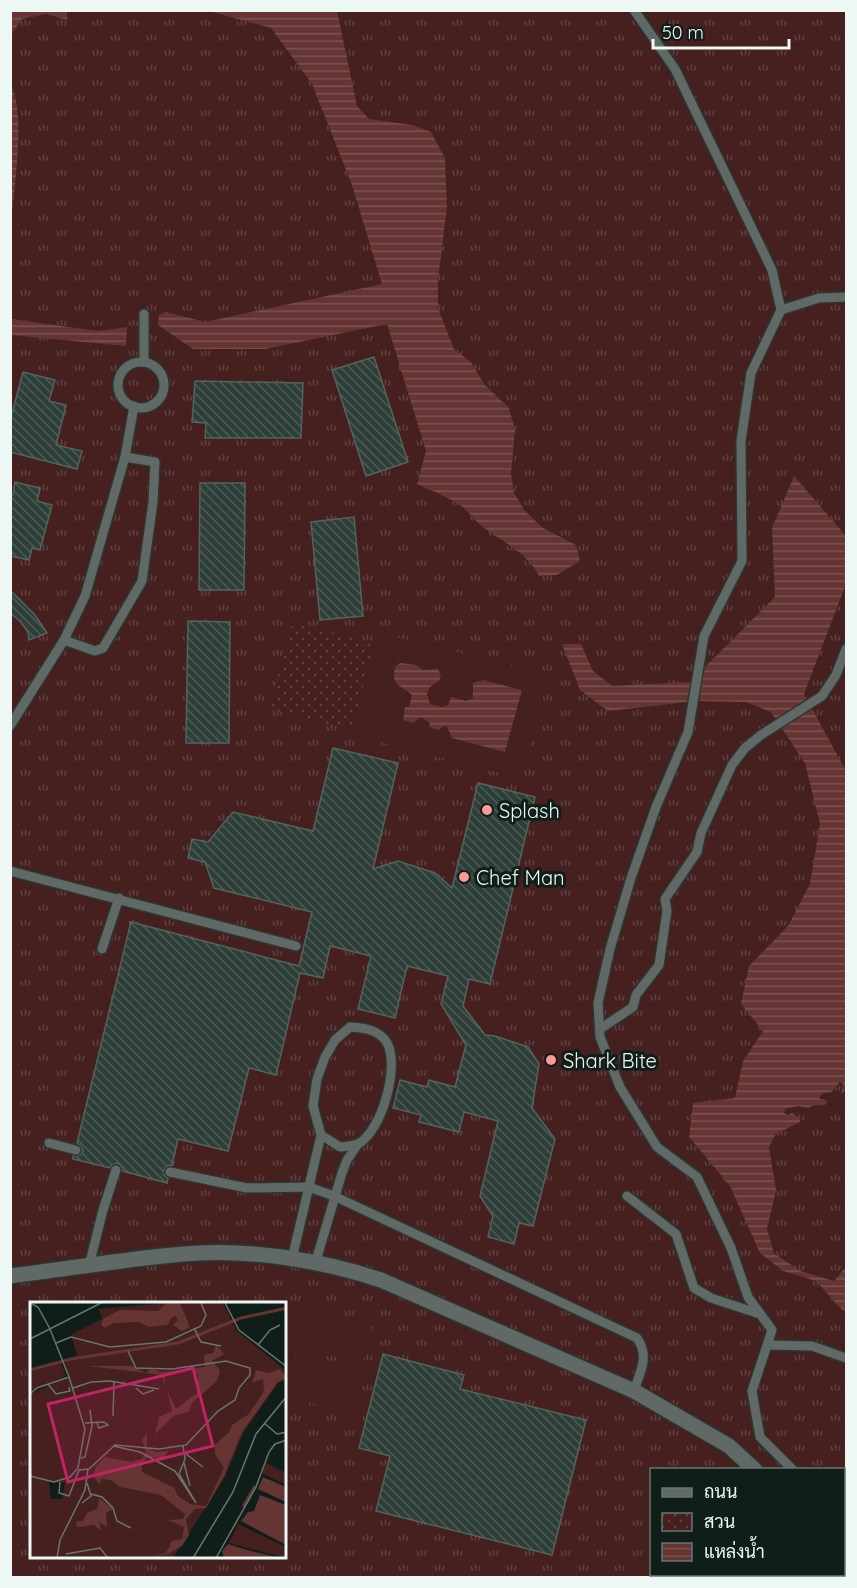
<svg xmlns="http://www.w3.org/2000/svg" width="857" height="1588" font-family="Quicksand,Sarabun,sans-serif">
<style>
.grass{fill:url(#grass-tufts);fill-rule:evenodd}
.park{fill:url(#park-dots)}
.pitch{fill:#45201f}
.water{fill:url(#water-rules)}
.building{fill:url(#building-back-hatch);stroke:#53645d;stroke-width:1.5}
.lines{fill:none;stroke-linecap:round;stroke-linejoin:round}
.lane-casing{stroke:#2a3833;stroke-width:12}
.street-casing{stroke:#2a3833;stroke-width:18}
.lane{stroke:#616966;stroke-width:9}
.street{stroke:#616966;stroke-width:15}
.poi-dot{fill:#f59b98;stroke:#0f1e19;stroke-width:2}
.labels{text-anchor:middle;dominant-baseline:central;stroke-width:6;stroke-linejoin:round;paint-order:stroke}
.poi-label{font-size:20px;fill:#edf7f3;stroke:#0f1e19;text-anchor:start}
.inset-river{fill:none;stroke:#653534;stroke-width:3}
.inset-road{fill:none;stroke:#687570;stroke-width:1.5}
.view{fill:#c42363;fill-opacity:0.15;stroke:#c42363;stroke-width:3}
.inset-edge{fill:none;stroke:#edf7f3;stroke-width:3}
</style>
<defs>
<pattern id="grass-tufts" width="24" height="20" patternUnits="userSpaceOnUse" patternTransform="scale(1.5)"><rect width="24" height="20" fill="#45201f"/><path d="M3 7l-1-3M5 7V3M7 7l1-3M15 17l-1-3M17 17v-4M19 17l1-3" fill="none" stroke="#604140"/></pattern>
<pattern id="park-dots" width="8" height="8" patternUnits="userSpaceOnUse" patternTransform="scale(1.5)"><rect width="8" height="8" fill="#45201f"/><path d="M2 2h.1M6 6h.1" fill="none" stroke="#604140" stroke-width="1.8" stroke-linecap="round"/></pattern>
<pattern id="water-rules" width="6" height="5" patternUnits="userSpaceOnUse" patternTransform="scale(1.5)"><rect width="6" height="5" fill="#653534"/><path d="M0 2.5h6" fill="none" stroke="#7b5352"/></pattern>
<pattern id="building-back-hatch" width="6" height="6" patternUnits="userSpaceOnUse" patternTransform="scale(1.5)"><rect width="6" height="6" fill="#2e3e38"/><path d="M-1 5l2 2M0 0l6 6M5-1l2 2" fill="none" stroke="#4d5b55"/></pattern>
</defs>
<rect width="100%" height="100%" fill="#0f1e19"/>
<path class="grass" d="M11 11H846V1577L11 1578ZM32 1303H285V1556H32ZM652 1470H844V1574H652Z"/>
<polygon class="park" points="292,623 374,643 352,730 270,709"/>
<g class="pitch">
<polygon points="377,632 549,675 522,778 351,735"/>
<polygon points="292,1305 372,1324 363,1363 285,1345 285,1335"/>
<polygon points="285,1353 363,1372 353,1414 285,1397"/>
</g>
<g class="water">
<polygon points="11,10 67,11 67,20 46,14 22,19 11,35"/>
<path d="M209 11H337L357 106 369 119 413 125 431 132 445 158 447 207 438 280V308L454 349 471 362 484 384 509 408 515 430 511 474 514 493 525 511 543 528 576 545 580 561 557 575 539 576C528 553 502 542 483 527 475 521 470 513 463 507 449 497 432 491 417 484L426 451 387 324 265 349H193L158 325 159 315 166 312 205 322 382 284 352 185 312 84 271 28Z"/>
<path d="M11 86C26 111 14 193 11 224Z"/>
<polygon points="11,319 98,331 127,327 126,346 11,335"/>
<polygon points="794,476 846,536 846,584 804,694 846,771 846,1089 841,1095 843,1084 840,1082 831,1092 822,1094 819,1097 820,1099 826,1100 827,1103 825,1105 814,1105 808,1108 798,1106 785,1109 784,1113 788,1115 792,1113 800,1118 800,1122 776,1134 769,1147 776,1190 767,1229 774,1253 800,1271 834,1281 846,1267 846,1312 840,1308 816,1281 783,1271 760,1253 730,1186 689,1137 693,1103 735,1098 743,1061 763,1031 741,1004 749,966 788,926 810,884 820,824 805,763 771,712 746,702 696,701 608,711 580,690 562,644 581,644 593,671 612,686 690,682 775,597 772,528"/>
<path d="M400 663 416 665 423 670 438 669 441 675 439 681 430 687 427 694 430 704 442 707 448 705 451 697 466 701 473 698V683L483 680 522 690 505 752 452 738 447 727 444 726 439 730 429 727 430 723 423 718H419L414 723 403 720 405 707H409L412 695C400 684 391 687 395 667Z"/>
</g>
<g class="building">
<polygon points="374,357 408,462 366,476 332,370"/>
<polygon points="23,372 55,380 49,401 66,405 56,445 82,451 77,469 10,452 10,421"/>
<polygon points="195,381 303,383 301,438 205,438 206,423 192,422"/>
<polygon points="15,482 40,488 37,501 52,505 40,550 32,548 29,560 10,556 10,494 13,495"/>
<polygon points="200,483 245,483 244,590 199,590"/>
<polygon points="354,517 363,616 320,620 311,522"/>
<polygon points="10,590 35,615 47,633 29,640 28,632 20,621 10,613"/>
<polygon points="188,621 230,622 229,743 186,743"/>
<polygon points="333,748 398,763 373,869 398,861 435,873 452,888 478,783 535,797 490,984 469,979 463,1006 485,1035 495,1036 528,1047 539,1064 532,1108 555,1139 533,1226 519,1223 514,1244 488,1237 493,1216 480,1196 498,1121 464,1112 459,1132 419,1122 421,1115 393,1108 400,1080 427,1087 429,1080 455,1087 466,1045 441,1004 448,976 407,966 395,1018 358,1009 371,956 330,946 323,978 300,973 276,1075 249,1068 228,1151 178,1139 172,1165 167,1166 164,1170 164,1175 168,1178 167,1183 123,1171 121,1166 118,1163 112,1165 110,1168 73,1159 73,1156 80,1155 83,1151 81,1146 77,1143 131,922 299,966 312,912 214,888 205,862 188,858 192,839 208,842 233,812 313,831"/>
<polygon points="383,1354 464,1375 460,1389 586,1420 552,1555 376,1511 390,1456 359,1448"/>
</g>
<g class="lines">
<g class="lane-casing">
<g id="lane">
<polyline points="634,10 675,69 772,270 781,310 751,373 741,441 742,561 704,636 688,732 656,807 631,878 610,949 598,1003 600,1037 620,1087 657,1147 697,1177 731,1248 748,1297 772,1330 752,1391 760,1437 793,1470"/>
<polyline points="781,310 819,298 846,297"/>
<polyline points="144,362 144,314"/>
<circle cx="141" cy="385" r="23"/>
<polyline points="64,640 95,651 103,648 142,581 153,502 155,462 125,457"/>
<polyline points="10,726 64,640 85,596 125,457 134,406"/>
<polyline points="10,871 296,946"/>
<polyline points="102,949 119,898"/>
<polyline points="600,1029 633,1007 636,995 659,965 667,911 665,899 697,852 701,833 732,765 745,748 761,735 822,696 836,675 846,649"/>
<polyline points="49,1143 76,1150"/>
<path d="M170 1172 247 1188 309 1187 334 1196 637 1338C650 1357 640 1371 634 1391"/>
<polyline points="627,1196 676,1234 694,1288 711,1298 760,1314"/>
<path d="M292 1259 321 1135 313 1106 317 1079 325 1057 335 1040 350 1027C364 1028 379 1029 387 1043 400 1066 382 1131 358 1144 353 1146 345 1146 340 1147L321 1135"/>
<polyline points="315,1264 342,1173 347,1160 358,1144"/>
<polyline points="89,1266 103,1210 116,1170"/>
<polyline points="768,1345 812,1346 846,1358"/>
<polyline points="844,1510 846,1513"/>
</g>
</g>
<g class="street-casing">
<g id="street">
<path d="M10 1276C68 1269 125 1259 183 1254 247 1248 320 1260 381 1280L634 1391 729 1446 755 1470"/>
<polyline points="815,1574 815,1578"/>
</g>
</g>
<use href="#lane" class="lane"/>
<use href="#street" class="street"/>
</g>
<g class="poi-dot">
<circle cx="487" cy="810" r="6"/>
<circle cx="464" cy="877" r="6"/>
<circle cx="551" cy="1060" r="6"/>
</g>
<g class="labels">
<g class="poi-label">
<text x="499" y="810">Splash</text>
<text x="476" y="877">Chef Man</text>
<text x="563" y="1060">Shark Bite</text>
</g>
</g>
<g transform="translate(30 1302)">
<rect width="256" height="256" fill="#0f1e19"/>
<path d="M135 1H193L207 29 253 66 256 78 249 80 213 131 195 175 143 256H0V92L39 75 34 62 47 53 41 33 72 17 69 7ZM19 180 35 181 32 197H21ZM31 61 36 74 0 90V70ZM236 161 256 171V183L232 171ZM208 222 256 245V256L199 241Z" fill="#45201f" fill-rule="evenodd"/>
<path d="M32 144a8 8 0 1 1 16 0a8 8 0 1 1-16 0Z" fill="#45201f"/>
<path d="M137 1H150L160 25 152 29 143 23 148 18 146 14 141 16 138 23 119 25 109 20 84 21 75 26 71 23 73 17 90 8 128 9ZM186 43 194 52 182 59 190 68 187 79 162 101 159 110 145 113 125 132 129 115 142 109 137 88 146 107 167 91 168 73 159 67 135 73V85L132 73 58 64H103L115 71 121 67 132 70 175 65 174 53 183 51ZM250 67 256 76 247 81 212 130 194 174 176 206 165 207 156 217 159 233 152 244 138 252 113 256 136 251 142 239 152 237 154 225 138 218 153 217 155 212 131 193 90 185 81 178 72 177 69 182 63 173 66 164 75 155 101 160 112 157 116 150 112 138 117 132V145L126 150 138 149 133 157 118 155 112 161V170L144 186 148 194 160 202 176 204 194 166 185 152V143L199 130 202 123 219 112 234 89 233 77 222 81 226 68 239 71ZM233 175 256 185V200L228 187ZM230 193 256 203V243L211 219 218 210 224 209ZM69 196 83 207 76 211 77 225 69 220 71 229 64 223 47 225 46 220 53 219 57 211 67 207ZM198 242 217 248 250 256H194L192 249Z" fill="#653534"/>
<path class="inset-river" d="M0 68 41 57 148 41 211 16 257 6M213 205 225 184"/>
<path class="inset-road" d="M0 1 8 5 20 27 39 75M195 1 209 28 257 65M164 26 171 40 191 44M0 37 71 1M26 41 41 35 80 45 136 40 171 24 176 13 171 1M228 43 240 28 250 23M18 82 26 92 40 89 39 85M43 86 61 80 80 79 129 87M106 86 113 92 124 88M0 92 7 86 39 75 55 127 48 166 40 175 24 180 0 174M83 114 84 80M55 121 74 120 78 123 69 126 67 121M234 121 247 132 257 130M83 144 110 150 145 169 166 201 149 172 155 157 153 144M156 152 173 165M51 156 55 155 62 124 60 108M154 161 160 184M30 180 29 191 39 194 49 168 59 167 85 143 129 147 156 143 188 109 205 98 209 86 220 73V66L196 59 142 67 106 66 98 49M61 192 72 195 83 206 87 219 101 226M52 201 61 194 57 181M36 252 70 246 78 256M27 256 30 238 55 188 58 167M163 256 203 190 226 132 257 94M186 256 226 185 239 150 245 142 257 138"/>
<path class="view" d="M163 66 183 144 38 180 18 102Z"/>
<rect width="256" height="256" class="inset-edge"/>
</g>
<rect width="857" height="1588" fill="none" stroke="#edf7f3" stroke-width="24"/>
<rect x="650" y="1468" width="195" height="108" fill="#0f1e19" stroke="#687570" stroke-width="1.5"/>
<rect x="662" y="1488" width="30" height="9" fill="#616966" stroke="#687570" stroke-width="1.5"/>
<text x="704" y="1498" font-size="18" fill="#edf7f3">ถนน</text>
<rect x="662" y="1513" width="30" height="18" fill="url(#park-dots)" stroke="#687570" stroke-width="1.5"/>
<text x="704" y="1528" font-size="18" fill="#edf7f3">สวน</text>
<rect x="662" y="1543" width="30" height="18" fill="url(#water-rules)" stroke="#687570" stroke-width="1.5"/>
<text x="704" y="1558" font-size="18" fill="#edf7f3">แหล่งน้ำ</text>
<path d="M653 39v9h136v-9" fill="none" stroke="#edf7f3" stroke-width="3"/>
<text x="662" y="39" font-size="18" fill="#edf7f3" stroke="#0f1e19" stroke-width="4.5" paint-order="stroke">50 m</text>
</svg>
